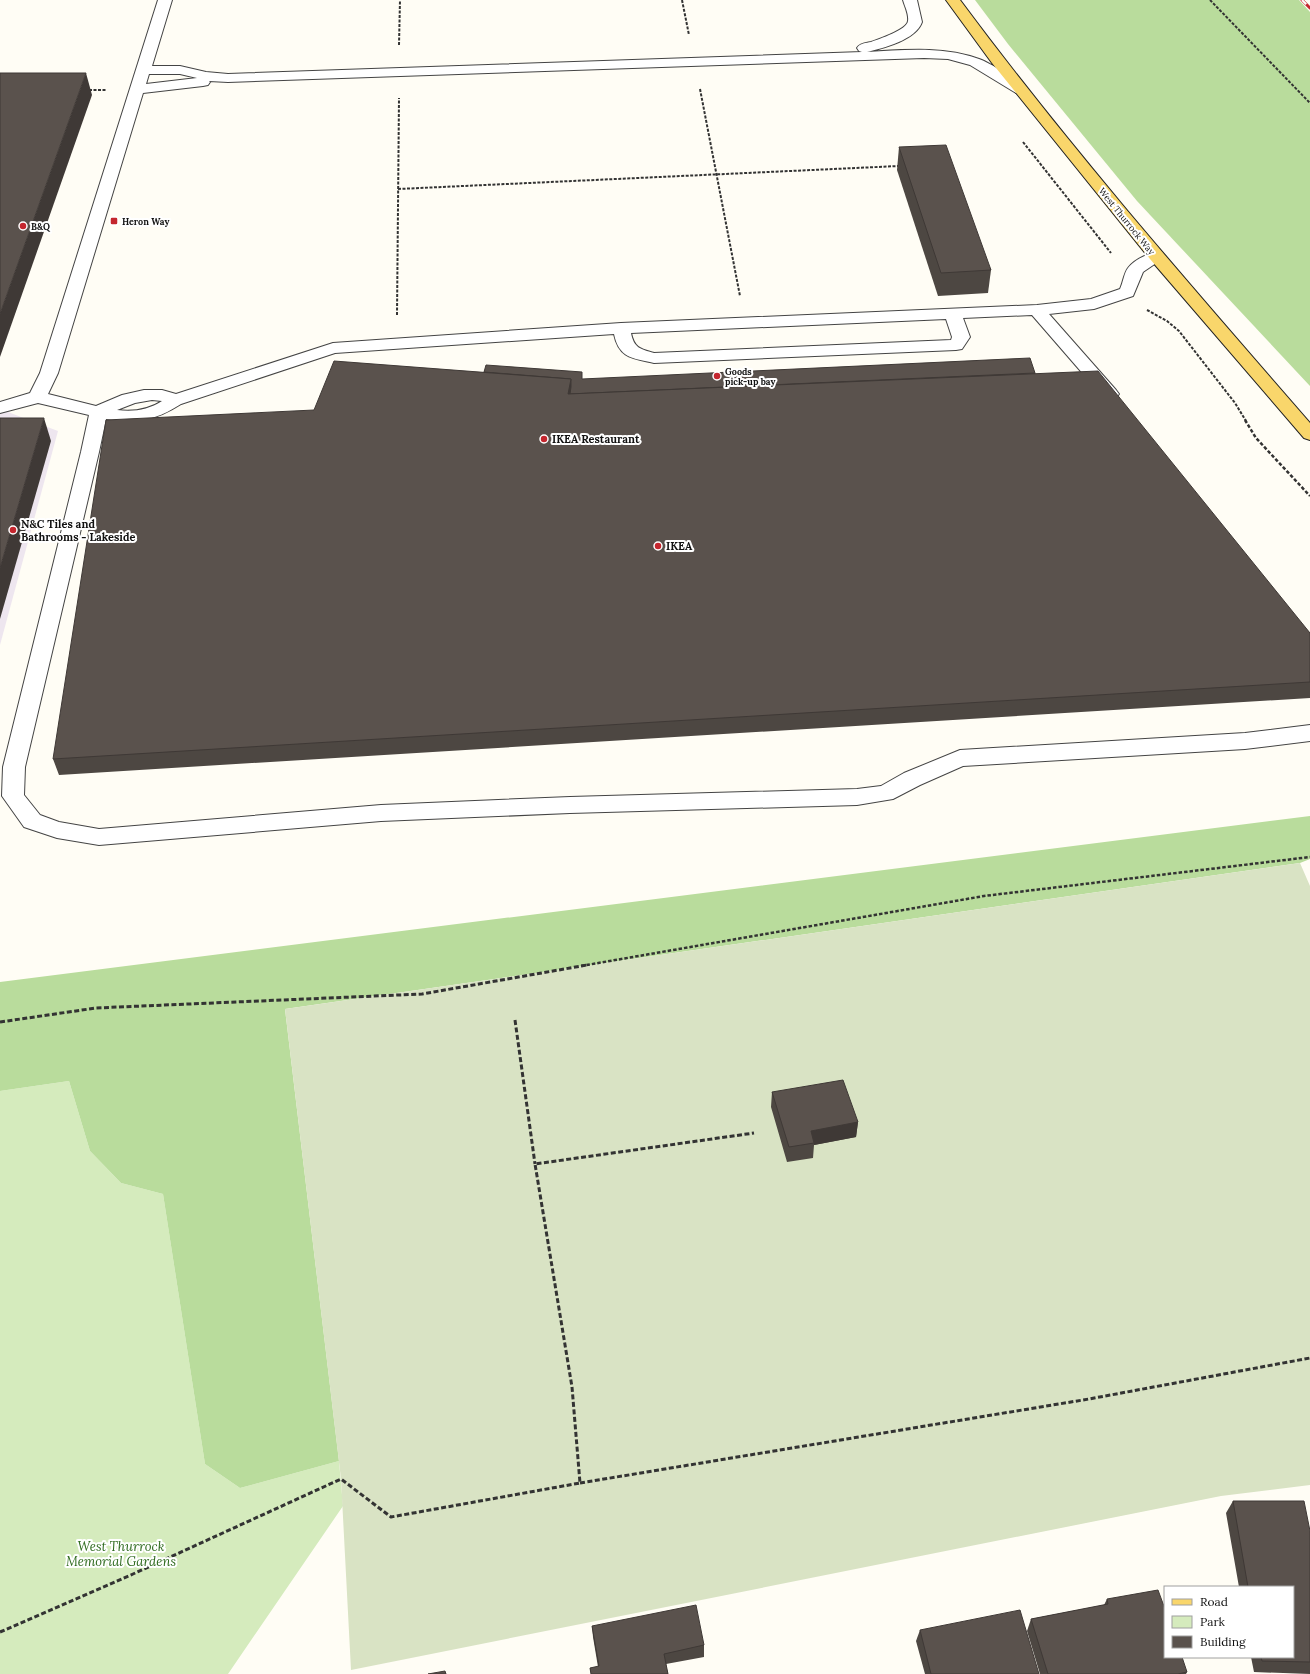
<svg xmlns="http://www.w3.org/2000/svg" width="1310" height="1674" font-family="Lora,serif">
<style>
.industrial{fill:#eee6ef}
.green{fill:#d5ebbd}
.forest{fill:#b9dc9c}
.cemetery{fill:#d9e3c4}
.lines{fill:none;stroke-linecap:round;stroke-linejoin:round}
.minor-casing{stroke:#444;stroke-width:2}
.major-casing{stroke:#222;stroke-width:2}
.path-far2{stroke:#333;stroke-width:2;stroke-dasharray:3 1.5;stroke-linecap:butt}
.path-far1{stroke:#333;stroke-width:2.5;stroke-dasharray:3.5 2;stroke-linecap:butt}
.path{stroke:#333;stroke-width:3;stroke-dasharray:5 2.5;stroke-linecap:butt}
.minor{fill:#fff;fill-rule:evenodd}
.major{fill:#f9d66b;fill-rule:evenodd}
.rail-casing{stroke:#c4262e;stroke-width:3}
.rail{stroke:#fff;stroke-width:2;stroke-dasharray:6;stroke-linecap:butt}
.wall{fill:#4d4742}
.shaded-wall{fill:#3f3936}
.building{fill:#5a524d;stroke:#3f3936}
.poi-dot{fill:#c4262e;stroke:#fff;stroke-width:1.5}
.labels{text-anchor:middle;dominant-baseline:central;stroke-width:4;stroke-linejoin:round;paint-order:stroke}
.far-poi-label{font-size:9px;font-weight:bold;fill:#111;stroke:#fff;text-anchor:start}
.far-street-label{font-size:9px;fill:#111;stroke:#fff}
.poi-label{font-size:11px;font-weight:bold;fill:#111;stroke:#fff;text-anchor:start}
.near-park-label{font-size:13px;font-style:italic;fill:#2f6b1f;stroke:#fff}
</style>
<rect width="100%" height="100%" fill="#fffdf5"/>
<polygon class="industrial" points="0,409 58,431 0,645"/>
<polygon class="green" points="69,1081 90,1151 121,1183 163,1194 205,1464 240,1488 339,1461 343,1506 228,1674 0,1674 0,1091"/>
<g class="forest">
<polygon points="975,0 1299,0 1310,12 1310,386 1137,201 1008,44"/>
<polygon points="1310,816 1310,859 1300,863 285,1009 339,1461 240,1488 205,1464 163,1194 121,1183 90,1151 69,1081 0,1091 0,982"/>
</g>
<polygon class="cemetery" points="1300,863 1310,886 1310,1485 1221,1496 351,1670 341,1479 285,1009"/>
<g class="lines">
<g class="minor-casing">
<path id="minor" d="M158 0H172L152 66H180L206 72 228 74 862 52 859 51 857 48C860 43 866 43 871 42 879 39 907 30 908 21 909 14 905 7 903 0H917L922 22C916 40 883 48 867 52 904 50 943 46 979 59 993 64 1013 79 1026 87L1028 90 1026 93 1021 94 1016 93 970 65 948 59 924 58 228 82 209 81 210 82 208 85 203 86 143 93 58 373 48 394 96 406 122 395 144 390H162L176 394 333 343 621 323 1037 305 1091 299 1120 289C1123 283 1124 273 1128 268 1134 260 1152 250 1162 253L1164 256 1162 259 1143 272 1133 296 1094 309 1049 314 1116 390 1119 394 1116 398 1110 399 1104 398 1032 315 963 318 970 337 962 349 956 350 654 363C632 358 619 358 614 334L335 353 181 404C156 420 135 425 106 419L99 452 25 767 24 795 40 815 59 822 99 829 381 805 570 797 857 789 881 786 904 773 960 750 1245 733 1310 725V741L1245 749 963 766 920 785 893 799 857 805 570 813 381 821 99 845 57 838 24 827 2 796 3 767 81 452 89 415 38 403 0 413V402L30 393 40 373ZM149 74H180L197 78 146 84ZM946 319 952 337 951 340 654 353C640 349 634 348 631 333ZM152 400 162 401C148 410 134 412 117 410L135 403Z"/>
</g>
<g class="major-casing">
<path id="major" d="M946 0H960C1069 147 1190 285 1310 423V440L1304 438 1150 259 992 63Z"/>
</g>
<g class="path-far2">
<polyline points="682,0 689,35"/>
<polyline points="1210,0 1310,103"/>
<polyline points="399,45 400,0"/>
<polyline points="700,89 740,296"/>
<polyline points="89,90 106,90"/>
<polyline points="1023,142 1111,253"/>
<polyline points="398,189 899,166"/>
<polyline points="1147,310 1167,321 1179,331 1235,403 1246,421"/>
<polyline points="397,315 399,98"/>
</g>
<g class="path-far1">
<polyline points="1245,420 1256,438 1310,496"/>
<polyline points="581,966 984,896 1310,857"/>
</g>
<g class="path">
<polyline points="515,1020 535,1164"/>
<polyline points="0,1022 96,1008 422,994 587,965"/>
<polyline points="580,1483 1089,1399 1310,1358"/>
<polyline points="0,1632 133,1574 341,1479 391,1517 580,1483 572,1387 535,1164 754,1133"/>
</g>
<use href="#minor" class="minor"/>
<use href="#major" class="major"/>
<g class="rail-casing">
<polyline id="rail" points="1302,0 1310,8"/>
</g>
<use href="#rail" class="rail"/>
</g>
<g class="wall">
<polygon points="899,147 991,270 988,293 938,296 897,170"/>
<polygon points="484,372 582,372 582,379 1035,373 1310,633 1310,698 59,775 53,759 314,410"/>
<polygon points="772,1092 858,1122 856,1137 814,1145 813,1158 787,1162 771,1107"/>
<polygon points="1233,1501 1310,1531 1310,1674 1254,1672 1251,1657 1293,1657 1293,1587 1239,1587 1226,1513"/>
<polygon points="1107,1599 1187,1672 1186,1674 1040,1674 1027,1631 1031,1619 1104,1605"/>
<polygon points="592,1626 704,1645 704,1657 666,1664 668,1674 591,1674 590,1668 598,1667 593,1637"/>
<polygon points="920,1630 1039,1674 925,1674 916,1641"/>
</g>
<g class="shaded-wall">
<polygon points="86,73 92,95 0,357 0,314"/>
<polygon points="571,379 571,395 568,394"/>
<polygon points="44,418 51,441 0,619 0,568"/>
<polygon points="858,1122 856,1137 814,1145 814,1143 811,1131"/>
</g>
<g class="building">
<polygon points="0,73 86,73 0,314"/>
<polygon points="946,145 991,270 941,273 899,147"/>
<polygon points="1030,358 1035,373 570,394 571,387 571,379 484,372 486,365 582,372 582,379"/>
<polygon points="334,361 571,379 568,394 1098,371 1310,633 1310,682 53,759 106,420 314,410"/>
<polygon points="0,418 44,418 0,568"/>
<polygon points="843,1080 858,1122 811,1131 814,1143 789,1147 772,1092"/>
<polygon points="1233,1501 1304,1501 1310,1531 1310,1662 1262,1661 1261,1657 1293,1657 1293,1587 1248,1587"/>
<polygon points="1158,1590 1165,1609 1165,1657 1182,1657 1187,1672 1178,1674 1048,1674 1031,1619 1108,1604 1107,1599"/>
<polygon points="696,1605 704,1645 664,1654 668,1674 591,1674 590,1668 599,1666 592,1626"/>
<polygon points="1020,1610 1039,1674 931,1674 920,1630"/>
<polygon points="445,1671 446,1674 428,1674"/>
</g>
<g class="poi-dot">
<rect x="110" y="217" width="8" height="8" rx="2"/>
<circle cx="23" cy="226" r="4"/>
<circle cx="717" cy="376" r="4"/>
<circle cx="544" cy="439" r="4"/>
<circle cx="13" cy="530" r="4"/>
<circle cx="658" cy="546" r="4"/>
</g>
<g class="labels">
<g class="far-poi-label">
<text x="122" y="221">Heron Way</text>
<text x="31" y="226">B&amp;Q</text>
<text x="725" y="371">Goods<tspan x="725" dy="10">pick-up bay</tspan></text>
</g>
<g class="far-street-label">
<text transform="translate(1127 221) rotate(51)">West Thurrock Way</text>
</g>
<g class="poi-label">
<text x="552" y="439">IKEA Restaurant</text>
<text x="21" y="524">N&amp;C Tiles and<tspan x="21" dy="13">Bathrooms - Lakeside</tspan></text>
<text x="666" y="546">IKEA</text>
</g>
<g class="near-park-label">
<text x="121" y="1546">West Thurrock<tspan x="121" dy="15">Memorial Gardens</tspan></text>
</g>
</g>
<rect x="1164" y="1586" width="130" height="72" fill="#ffffff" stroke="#a0a0a0"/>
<rect x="1172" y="1599" width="20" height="6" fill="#f9d66b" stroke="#a0a0a0"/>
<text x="1200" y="1606" font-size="12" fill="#111111">Road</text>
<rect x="1172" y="1616" width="20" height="12" fill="#d5ebbd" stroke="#a0a0a0"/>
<text x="1200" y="1626" font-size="12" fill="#111111">Park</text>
<rect x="1172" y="1636" width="20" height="12" fill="#5a524d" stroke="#a0a0a0"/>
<text x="1200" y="1646" font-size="12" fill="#111111">Building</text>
</svg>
